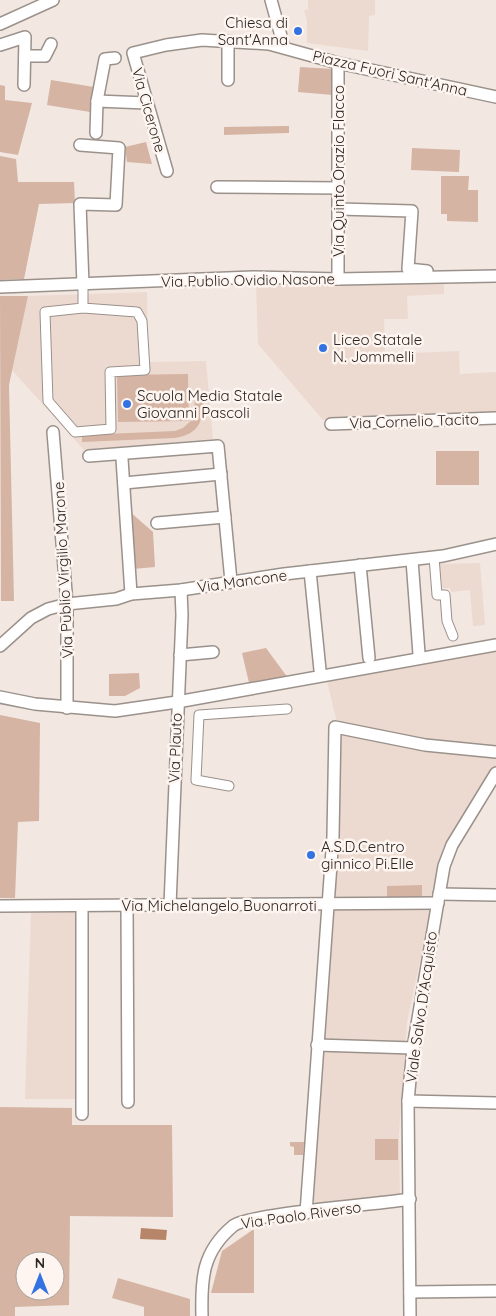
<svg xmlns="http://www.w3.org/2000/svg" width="496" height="1316" font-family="Quicksand,sans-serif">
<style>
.built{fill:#ecdad0}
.green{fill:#d5b4a3;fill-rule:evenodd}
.water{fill:#b7866a}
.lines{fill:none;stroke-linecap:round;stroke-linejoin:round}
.pedestrian-casing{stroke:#9b918b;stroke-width:11}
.minor-casing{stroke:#9b918b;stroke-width:14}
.pedestrian{stroke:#fff;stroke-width:9}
.minor{stroke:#fff;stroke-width:11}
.poi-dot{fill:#3373e1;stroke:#fef5f0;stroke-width:2}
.labels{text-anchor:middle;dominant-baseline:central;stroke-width:5;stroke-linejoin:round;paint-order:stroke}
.poi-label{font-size:15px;fill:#2a2623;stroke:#fef5f0;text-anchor:start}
.street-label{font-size:15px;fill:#2a2623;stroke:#fef5f0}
</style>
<rect width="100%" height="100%" fill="#f2e7e1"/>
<g class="built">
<polygon points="308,0 375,0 375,15 369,16 368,51 307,43 307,21 304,10 308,10"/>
<polygon points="444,281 444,294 407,296 408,319 384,319 385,354 459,351 460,374 496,372 496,415 323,420 258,344 256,285"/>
<polygon points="147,292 148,362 206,361 213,439 84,450 12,370 28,296"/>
<polygon points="480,563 485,625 473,626 470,590 451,592 450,588 442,588 440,564"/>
<polygon points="496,648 496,768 437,882 407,1022 399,1135 400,1198 313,1206 335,896 340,735 327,681 340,676"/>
<polygon points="77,912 75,1099 25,1099 31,913"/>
</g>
<g class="green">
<polygon points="300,67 334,69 333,95 298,92"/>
<polygon points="51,80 94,87 90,112 47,105"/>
<polygon points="0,85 5,86 5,100 32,103 18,155 0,152"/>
<polygon points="289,126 289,133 224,135 224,127"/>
<polygon points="146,142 152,164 127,162 125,147"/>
<polygon points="412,148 460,150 459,172 411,170"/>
<polygon points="0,156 16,159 18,182 74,182 75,203 39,204 24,279 0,280"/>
<polygon points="441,176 469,176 468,190 478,190 478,222 447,221 447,214 441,214"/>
<polygon points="0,296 28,296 9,385 14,601 1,601"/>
<polygon points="188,374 189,421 118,422 117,375"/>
<path d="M195 396H204C203 419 201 434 175 438L82 442V435L175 431 183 428 194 418Z"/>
<rect x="436" y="451" width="43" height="34"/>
<polygon points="129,511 153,532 155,567 133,569"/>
<polygon points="266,648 288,678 250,687 242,653"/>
<polygon points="139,673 140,688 125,696 109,696 109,674"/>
<polygon points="0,715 40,723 39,821 18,822 15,898 0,898"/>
<polygon points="422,885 422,897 387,897 387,886"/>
<path d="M0 1107 72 1108V1125H172L173 1217 70 1216 69 1305 15 1307V1316H0ZM25 1261H55V1291H25Z"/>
<rect x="375" y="1139" width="23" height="21"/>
<polygon points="290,1142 304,1142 303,1155 294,1155 294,1147 290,1146"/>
<polygon points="254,1229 254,1293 211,1293 222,1251"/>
<polygon points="118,1278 190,1299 190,1316 144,1316 144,1307 112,1298"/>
</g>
<polygon class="water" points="141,1228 167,1230 166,1240 140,1239"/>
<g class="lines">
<g class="pedestrian-casing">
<g id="pedestrian">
<polyline points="83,285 83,308 45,312 48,401 75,432 111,429 110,372 145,370 142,321 137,312 83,308"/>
<polyline points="434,557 437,595 445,595 447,621 453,636"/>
<polyline points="229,786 196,780 199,715 287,709"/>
</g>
</g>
<g class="minor-casing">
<g id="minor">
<polyline points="271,0 284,47"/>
<polyline points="0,24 53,0"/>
<polyline points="228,42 228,80"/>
<polyline points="0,45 25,37 24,85"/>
<polyline points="25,56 45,56 51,44"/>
<polyline points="97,101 105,59 115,58"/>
<polyline points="96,133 97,101 146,103"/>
<polyline points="80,145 119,148 116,205 80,204 83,285"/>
<polyline points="167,171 133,53 166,45 202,40 269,44 338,63 496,97"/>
<polyline points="217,187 339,188"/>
<polyline points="339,209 412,211 408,269 427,271"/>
<polyline points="338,279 338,63"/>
<polyline points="0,287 253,277 338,279 496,276"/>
<polyline points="331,424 496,418"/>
<polyline points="53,432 67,604 67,708"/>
<polyline points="89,456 218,446 231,581"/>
<polyline points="122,459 131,594"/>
<polyline points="124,483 221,474"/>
<polyline points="157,523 225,517"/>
<polyline points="412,560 419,654"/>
<polyline points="360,565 369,658"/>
<polyline points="310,571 320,670"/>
<polyline points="0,646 31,618 48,609 67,604 116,599 131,594 181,590 284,574 443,556 496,544"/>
<polyline points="180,655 213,652"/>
<polyline points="0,697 35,704 115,711 177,702 496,645"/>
<polyline points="439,894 496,895"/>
<polyline points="127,905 128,1102"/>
<polyline points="170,905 182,615 181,590"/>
<polyline points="0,906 438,903"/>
<polyline points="317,1045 413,1048"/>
<polyline points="408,1101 496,1103"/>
<polyline points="82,1114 82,906"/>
<polyline points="306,1213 333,836 335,727 425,745 496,752"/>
<polyline points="410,1292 496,1291"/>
<path d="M202 1316C201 1279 202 1252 233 1226 246 1214 382 1204 410 1199"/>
<polyline points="410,1316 408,1101 413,1048 444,866 452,845 496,773"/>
</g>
</g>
<use href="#pedestrian" class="pedestrian"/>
<use href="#minor" class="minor"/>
</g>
<g class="poi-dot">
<circle cx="298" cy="31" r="5"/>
<circle cx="323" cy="348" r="5"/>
<circle cx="127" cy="404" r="5"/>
<circle cx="311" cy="855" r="5"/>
</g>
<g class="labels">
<g class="poi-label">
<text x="288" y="22" text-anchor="end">Chiesa di<tspan x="288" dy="17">Sant'Anna</tspan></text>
<text x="333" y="339">Liceo Statale<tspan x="333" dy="17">N. Jommelli</tspan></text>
<text x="137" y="395">Scuola Media Statale<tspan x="137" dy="17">Giovanni Pascoli</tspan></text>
<text x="321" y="846">A.S.D.Centro<tspan x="321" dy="17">ginnico Pi.Elle</tspan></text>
</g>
<g class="street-label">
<text transform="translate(390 73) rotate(13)">Piazza Fuori Sant'Anna</text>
<text transform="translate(149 110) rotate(74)">Via Cicerone</text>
<text transform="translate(338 171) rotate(-90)">Via Quinto Orazio Flacco</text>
<text transform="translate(248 280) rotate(-1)">Via Publio Ovidio Nasone</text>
<text transform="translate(414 421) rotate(-2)">Via Cornelio Tacito</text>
<text transform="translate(63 570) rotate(-93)">Via Publio Virgilio Marone</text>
<text transform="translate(242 581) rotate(-8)">Via Mancone</text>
<text transform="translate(175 748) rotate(-88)">Via Plauto</text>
<text x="219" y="905">Via Michelangelo Buonarroti</text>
<text transform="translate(421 1007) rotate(-82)">Viale Salvo D'Acquisto</text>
<text transform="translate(301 1215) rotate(-8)">Via Paolo Riverso</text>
</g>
</g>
<g transform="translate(40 1276)"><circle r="24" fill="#fef5f0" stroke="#a9a29e"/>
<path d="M0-4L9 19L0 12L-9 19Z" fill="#3373e1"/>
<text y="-8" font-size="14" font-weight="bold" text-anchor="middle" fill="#2a2623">N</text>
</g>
</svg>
